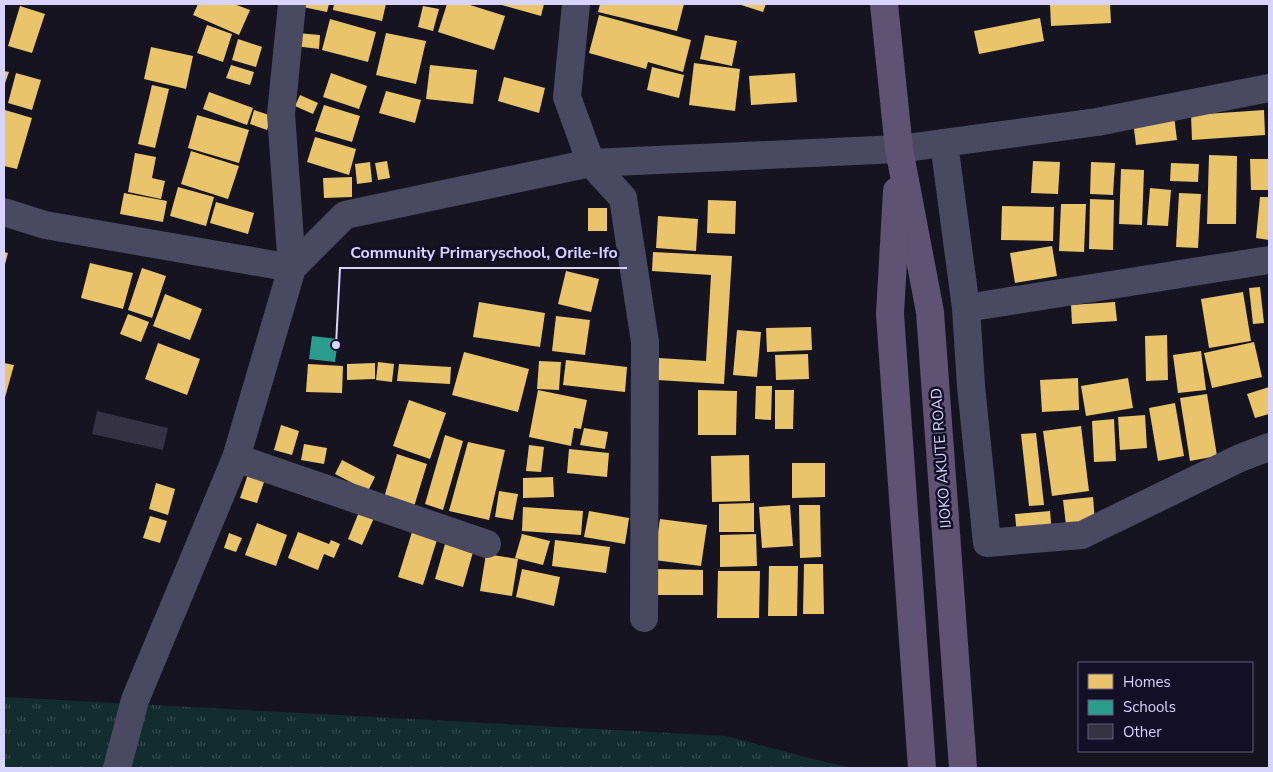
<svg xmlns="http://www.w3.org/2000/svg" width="1273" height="772" font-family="'Nunito Sans',sans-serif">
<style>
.grass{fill:url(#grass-tufts)}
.homes{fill:#e9c46a}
.schools{fill:#2a9d8f}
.building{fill:#343243}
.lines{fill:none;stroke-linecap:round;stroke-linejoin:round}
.minor{stroke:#4a4962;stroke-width:28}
.major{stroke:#5e5373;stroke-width:28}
.labels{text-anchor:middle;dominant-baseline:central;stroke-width:5;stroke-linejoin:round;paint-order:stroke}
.street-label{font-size:15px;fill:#d9d4ff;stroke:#130f26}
.leader{fill:none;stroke:#d9d4ff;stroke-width:2}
.callout-dot{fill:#d9d4ff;stroke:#130f26;stroke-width:2}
.callout-label{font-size:16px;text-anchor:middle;font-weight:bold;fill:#d9d4ff;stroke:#130f26;stroke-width:5;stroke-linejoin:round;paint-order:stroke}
</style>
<defs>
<pattern id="grass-tufts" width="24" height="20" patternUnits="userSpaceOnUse" patternTransform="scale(1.25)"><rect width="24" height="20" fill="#132c2d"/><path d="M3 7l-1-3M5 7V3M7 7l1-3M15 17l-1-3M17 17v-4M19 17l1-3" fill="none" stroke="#354a4c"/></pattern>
</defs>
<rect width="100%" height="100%" fill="#161421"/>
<polygon class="grass" points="4,697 726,736 825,762 854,768 4,768"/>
<g class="homes">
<polygon points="198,4 234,4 250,10 239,35 193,15"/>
<polygon points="299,4 329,4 327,12 298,6"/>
<polygon points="334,4 386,4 382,21 333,10"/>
<polygon points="447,4 467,4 505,16 494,50 438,32"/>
<polygon points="498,4 544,4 541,16"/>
<polygon points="600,4 684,4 677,31 598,12"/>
<polygon points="738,4 766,4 763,12"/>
<polygon points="1050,4 1110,4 1111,23 1051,26"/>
<polygon points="20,6 45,14 32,53 8,46"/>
<polygon points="423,6 439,9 433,31 418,27"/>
<polygon points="599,15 691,40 683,72 648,62 646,69 589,53"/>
<polygon points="1040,18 1044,41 979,54 974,31"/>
<polygon points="330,19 376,32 368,62 322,50"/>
<polygon points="207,25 232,34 223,62 197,53"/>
<polygon points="297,33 320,35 319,49 295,46"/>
<polygon points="386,33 426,41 416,84 376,75"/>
<polygon points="705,35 737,41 732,66 700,59"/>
<polygon points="238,39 262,47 256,67 232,60"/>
<polygon points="151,47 193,56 186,89 144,79"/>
<polygon points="694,63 740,69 735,111 689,105"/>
<polygon points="231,65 254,72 250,85 226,78"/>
<polygon points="430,65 477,70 473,104 426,99"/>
<polygon points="652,67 684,75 679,98 647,90"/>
<polygon points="4,71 9,72 4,86"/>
<polygon points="16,73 41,80 32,110 8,103"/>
<polygon points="331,73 367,86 359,109 323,97"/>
<polygon points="795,73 797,102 751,105 749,76"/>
<polygon points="504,77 545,88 539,113 498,101"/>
<polygon points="152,85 169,89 155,148 138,144"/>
<polygon points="386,91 421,100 415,123 379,113"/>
<polygon points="209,92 253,108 247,125 203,109"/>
<polygon points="300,95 318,103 313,114 295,106"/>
<polygon points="324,105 360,116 352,142 315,131"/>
<polygon points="5,110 32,118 17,169 4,166"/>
<polygon points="254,110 272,116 267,130 250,124"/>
<polygon points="1264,110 1265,135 1192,140 1191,115"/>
<polygon points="197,115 249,130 239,163 188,148"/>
<polygon points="1174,116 1177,140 1136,145 1133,121"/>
<polygon points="315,137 356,149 349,175 307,162"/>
<polygon points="191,151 239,166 228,199 181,184"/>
<polygon points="135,153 156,157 152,178 165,181 161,199 128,192"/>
<polygon points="1209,155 1237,156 1236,224 1207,224"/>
<polygon points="1250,159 1269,159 1269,190 1251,190"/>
<polygon points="387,161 390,178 378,180 375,163"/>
<polygon points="1033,161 1060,162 1058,194 1031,193"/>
<polygon points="370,162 372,182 357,184 355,164"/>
<polygon points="1091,162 1115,163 1113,195 1090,194"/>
<polygon points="1171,163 1199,164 1198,182 1170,181"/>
<polygon points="1121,169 1144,170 1142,225 1119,224"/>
<polygon points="352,177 352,197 324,198 323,178"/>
<polygon points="178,187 214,197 206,226 170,216"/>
<polygon points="1150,188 1171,190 1168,226 1147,225"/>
<polygon points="124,193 167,201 163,222 120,214"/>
<polygon points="1179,193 1201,194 1198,248 1176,247"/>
<polygon points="1260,197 1269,197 1269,240 1256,238"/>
<polygon points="1090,199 1114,200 1113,250 1089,249"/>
<polygon points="708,200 736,201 735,234 707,233"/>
<polygon points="216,202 254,213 248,234 210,223"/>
<polygon points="1061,204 1086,204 1084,252 1059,251"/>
<polygon points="1002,206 1054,207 1053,241 1001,240"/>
<rect x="588" y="208" width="19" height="23"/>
<polygon points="658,216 698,219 696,251 656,248"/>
<polygon points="1052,246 1057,276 1015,283 1010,253"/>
<polygon points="4,252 8,253 4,268"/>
<polygon points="653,252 732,256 724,384 657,380 659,358 706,361 711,275 652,271"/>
<polygon points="90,263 133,273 123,309 81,298"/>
<polygon points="142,268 166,276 152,318 128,310"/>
<polygon points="566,271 599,279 591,312 558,304"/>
<polygon points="1260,287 1264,323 1253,324 1249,288"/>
<polygon points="1243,292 1251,341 1209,348 1201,299"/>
<polygon points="165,294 202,309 190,340 153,326"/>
<polygon points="479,302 545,313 540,347 473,337"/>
<polygon points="1115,302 1117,321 1072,324 1071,305"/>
<polygon points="128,314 149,322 141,342 120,334"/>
<polygon points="556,316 590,320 585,355 552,351"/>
<polygon points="811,327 812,350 767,352 766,328"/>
<polygon points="737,330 761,332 757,377 733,375"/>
<polygon points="1167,335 1168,380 1146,381 1145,336"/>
<polygon points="1254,342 1262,377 1212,388 1204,353"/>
<polygon points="158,343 200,359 187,395 145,379"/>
<polygon points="1201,351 1206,390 1178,393 1173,355"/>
<polygon points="464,352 529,369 518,412 452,395"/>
<polygon points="808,354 809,379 776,380 775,355"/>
<polygon points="566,360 627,367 625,392 563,385"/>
<polygon points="539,361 561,362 559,390 537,389"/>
<polygon points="378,362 394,364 392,382 376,380"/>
<polygon points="4,363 14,365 4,401"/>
<polygon points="375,363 375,379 347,380 347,364"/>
<polygon points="308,364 343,366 342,393 306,392"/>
<polygon points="399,364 451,367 450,384 397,381"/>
<polygon points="1078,378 1079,410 1042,412 1040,380"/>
<polygon points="1128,378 1133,408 1086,416 1081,386"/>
<polygon points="756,386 772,386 771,420 755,419"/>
<polygon points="1269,387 1269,414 1255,418 1247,394"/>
<polygon points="538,390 587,400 581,429 574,428 571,446 529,437"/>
<polygon points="698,390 737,391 736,435 698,435"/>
<polygon points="775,390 794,390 793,429 775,429"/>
<polygon points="1207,394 1217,456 1190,461 1180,398"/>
<polygon points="409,400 446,413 430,459 393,446"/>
<polygon points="1175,403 1184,456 1158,461 1149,408"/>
<polygon points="1145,415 1147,448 1120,450 1118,417"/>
<polygon points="1114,419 1116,461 1094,462 1092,421"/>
<polygon points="281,425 299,431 292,455 274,450"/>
<polygon points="1081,426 1089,491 1052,496 1043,431"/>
<polygon points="584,428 608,432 605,449 580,445"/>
<polygon points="1036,433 1044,505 1029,506 1021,434"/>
<polygon points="445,435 463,441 443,510 425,504"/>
<polygon points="468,442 505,450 489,520 449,511"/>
<polygon points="304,444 327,448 324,464 301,460"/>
<polygon points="529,445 544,447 541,472 526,471"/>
<polygon points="569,449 609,453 607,477 567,473"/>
<polygon points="397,454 427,464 413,510 383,501"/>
<polygon points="749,455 750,501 712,502 711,456"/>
<polygon points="342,460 375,477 368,491 335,474"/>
<polygon points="792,463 825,463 825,497 792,498"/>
<polygon points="250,468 267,473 257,503 240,498"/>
<polygon points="553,477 554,497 523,498 523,478"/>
<polygon points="156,483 175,489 168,515 149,509"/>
<polygon points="499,491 518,494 513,520 495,517"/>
<polygon points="1093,497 1095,522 1066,525 1063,500"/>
<polygon points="754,503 754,532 719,532 719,504"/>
<polygon points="790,505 793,546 762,548 759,507"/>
<polygon points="799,505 820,505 821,557 800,558"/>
<polygon points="523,507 583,511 581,535 522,531"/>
<polygon points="589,511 629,518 625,544 584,537"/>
<polygon points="1050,511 1052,534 1017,537 1015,514"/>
<polygon points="359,512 374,518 362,545 348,539"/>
<polygon points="150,516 167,521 160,543 143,538"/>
<polygon points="660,519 707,525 701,566 654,560"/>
<polygon points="257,523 287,535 276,566 245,555"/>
<polygon points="298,532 329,544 331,540 340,544 334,558 324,554 318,570 288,558"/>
<polygon points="412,532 437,540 423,585 398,577"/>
<polygon points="229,533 242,538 236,552 224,548"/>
<polygon points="522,534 550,541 543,565 515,558"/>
<polygon points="756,534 757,566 720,567 720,535"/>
<polygon points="555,540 610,547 606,573 552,566"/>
<polygon points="445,544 473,552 463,587 435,579"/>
<polygon points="486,554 518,559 512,596 480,591"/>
<polygon points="804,564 823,564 824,614 803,614"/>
<polygon points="769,566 798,566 797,616 768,616"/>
<polygon points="522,569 560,577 554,606 516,597"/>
<polygon points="657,569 703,570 703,595 656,595"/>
<polygon points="718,571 760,571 759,618 717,618"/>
</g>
<polygon class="schools" points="312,336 338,339 335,362 309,359"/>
<polygon class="building" points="97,411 168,428 163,450 92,434"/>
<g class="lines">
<g class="minor">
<polyline points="576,4 567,97 591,163 623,198 645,342 644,618"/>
<polyline points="944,143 966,308 971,386 987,543 1082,535 1240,458 1269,447"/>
<polyline points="4,212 45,225 292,268 281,114 292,4"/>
<polyline points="966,308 1269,260"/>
<polyline points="236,458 487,544"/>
<polyline points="117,768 135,700 236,458 292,268 345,215 591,163 899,149 1097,122 1269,88"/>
</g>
<g class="major">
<polyline points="884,4 899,149 930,312 963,768"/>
<polyline points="897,191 890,314 922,768"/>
</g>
</g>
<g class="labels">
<g class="street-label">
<text transform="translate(941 458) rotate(-94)">IJOKO AKUTE ROAD</text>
</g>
</g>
<path class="leader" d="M336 345L340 268H627"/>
<circle class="callout-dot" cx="336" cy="345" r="5"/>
<g class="callout-label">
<text x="484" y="258">Community Primaryschool, Orile-Ifo</text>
</g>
<rect width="1273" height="772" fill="none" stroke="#d9d4ff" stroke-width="10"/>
<rect x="1078" y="662" width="175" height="90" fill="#130f26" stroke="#625e7d"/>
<rect x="1088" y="674" width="25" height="15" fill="#e9c46a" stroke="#625e7d"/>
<text x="1123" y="687" font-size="15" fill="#d9d4ff">Homes</text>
<rect x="1088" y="700" width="25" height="15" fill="#2a9d8f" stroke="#625e7d"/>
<text x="1123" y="712" font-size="15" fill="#d9d4ff">Schools</text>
<rect x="1088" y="724" width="25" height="15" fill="#343243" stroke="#625e7d"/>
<text x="1123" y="737" font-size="15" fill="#d9d4ff">Other</text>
</svg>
